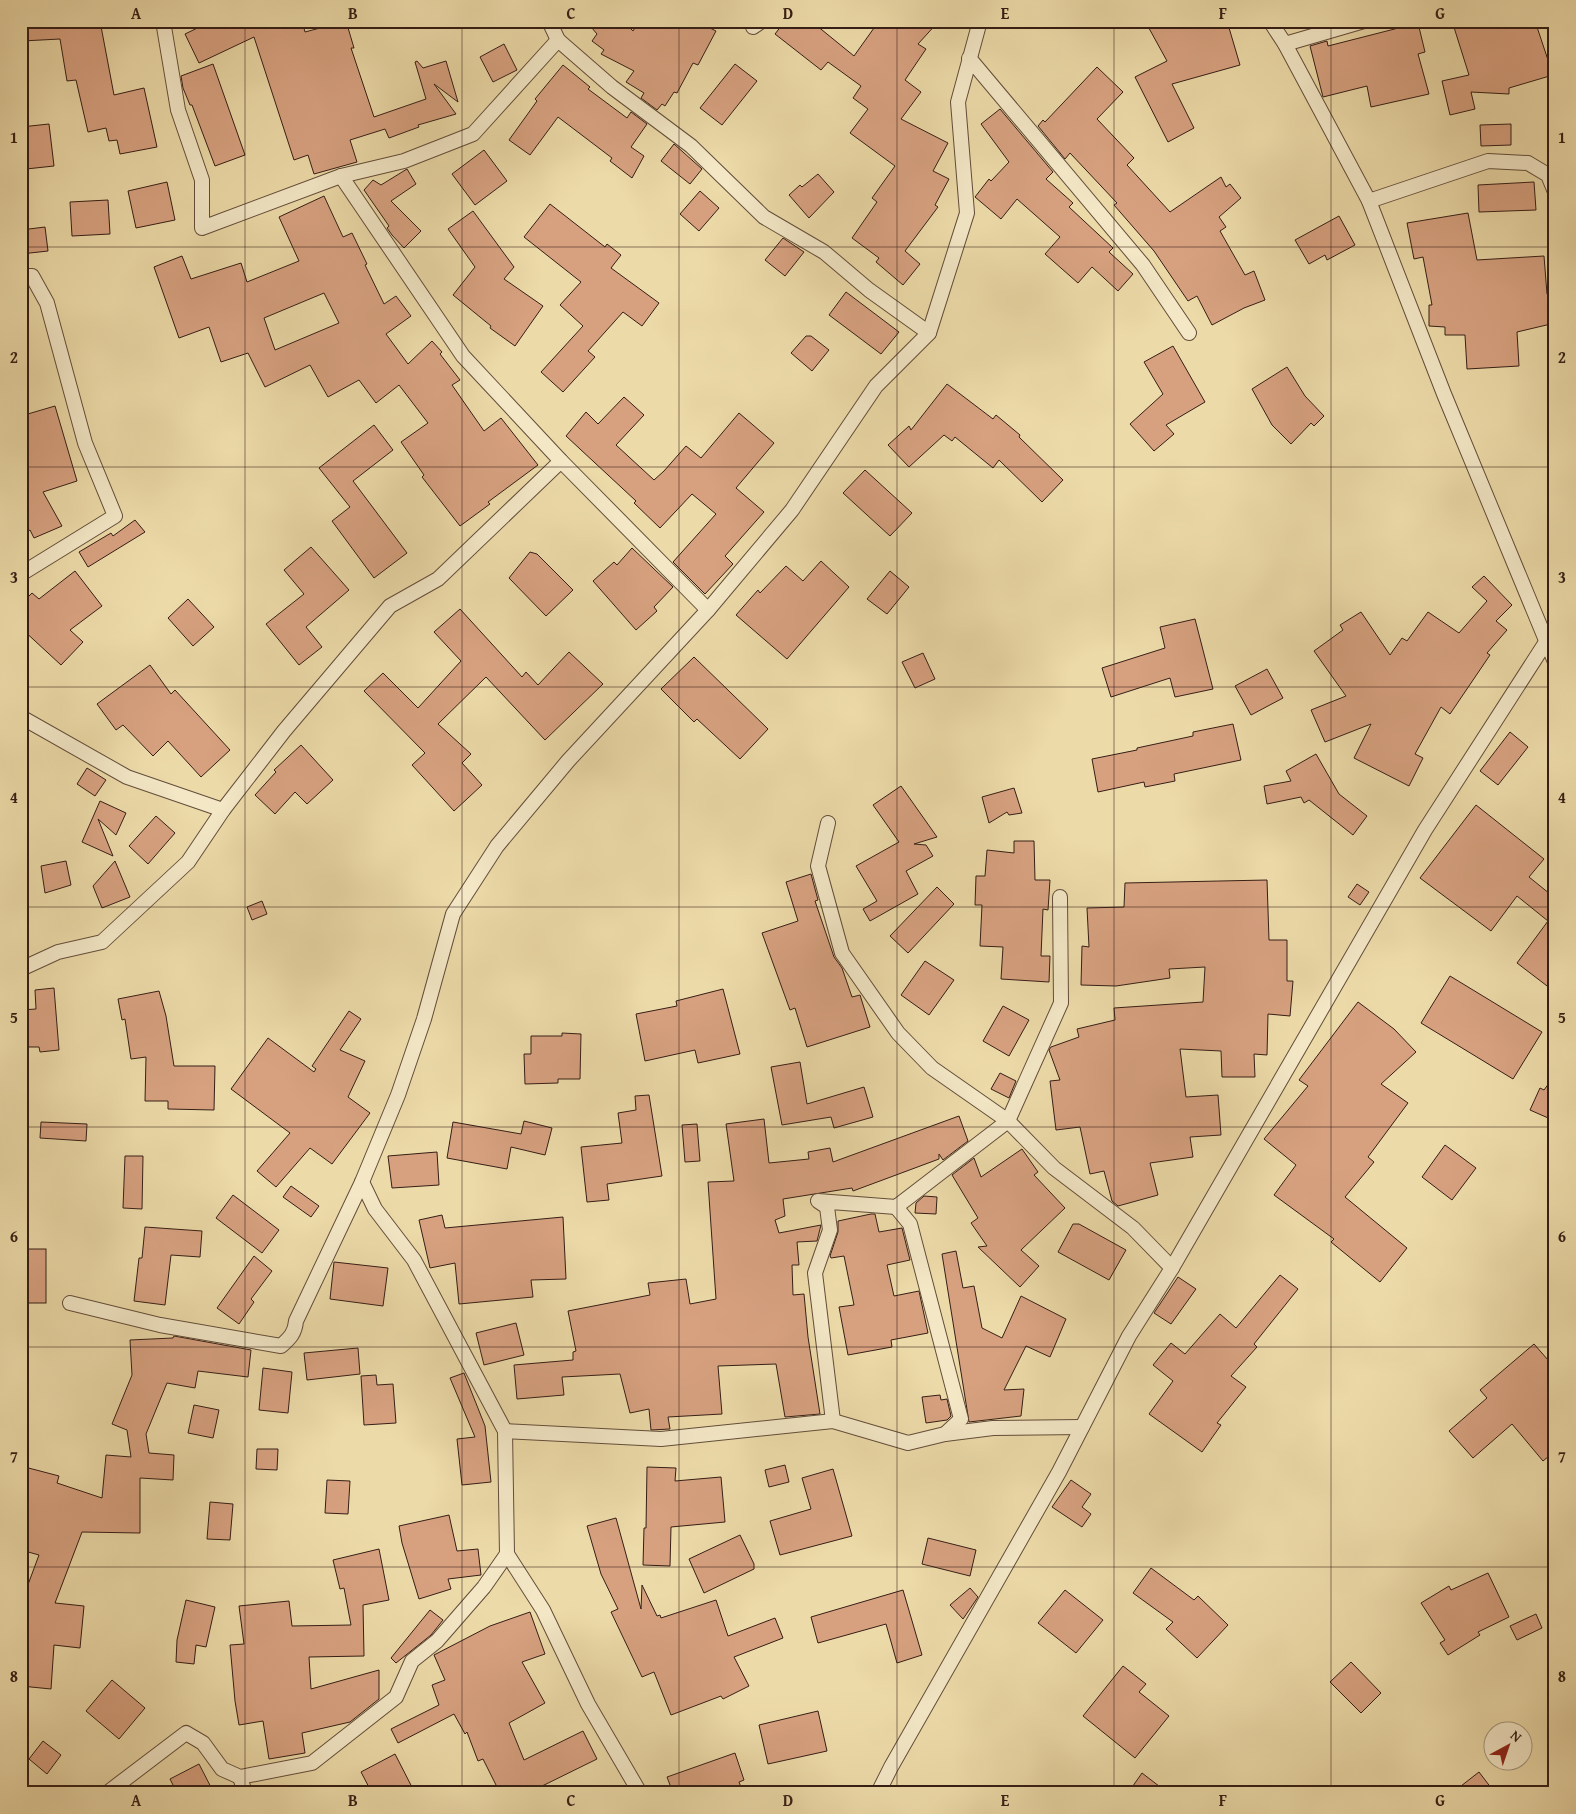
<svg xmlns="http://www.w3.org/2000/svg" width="1576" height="1814" font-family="'Gentium Book Plus',serif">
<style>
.building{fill:#d7a180;stroke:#351e15;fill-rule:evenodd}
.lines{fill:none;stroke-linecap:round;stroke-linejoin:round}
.minor-casing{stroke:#634d3a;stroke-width:16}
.minor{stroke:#f3e7c6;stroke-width:14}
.grid{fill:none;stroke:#351e15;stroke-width:1;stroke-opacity:0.55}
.neatline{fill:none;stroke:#351e15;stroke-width:2}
.grid-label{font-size:16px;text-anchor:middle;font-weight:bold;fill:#351e15}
</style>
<rect width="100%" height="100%" fill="#ecdaa8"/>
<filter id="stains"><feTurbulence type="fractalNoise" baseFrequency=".004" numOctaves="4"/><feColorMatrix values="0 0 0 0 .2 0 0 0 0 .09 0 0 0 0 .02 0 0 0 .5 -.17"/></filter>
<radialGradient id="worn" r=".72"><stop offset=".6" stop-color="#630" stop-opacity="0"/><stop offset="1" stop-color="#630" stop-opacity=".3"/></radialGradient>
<g class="building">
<polygon points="21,21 100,21 114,95 144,88 157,147 120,154 117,140 109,141 106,128 88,132 76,80 67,81 60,39 22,41"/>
<polygon points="212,21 302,21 305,32 346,21 354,48 351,48 374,117 426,99 415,62 417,61 423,68 446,61 458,102 434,84 456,114 418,125 419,127 389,138 385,129 350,140 357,162 314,174 308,155 294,160 254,37 199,63 185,34"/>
<polygon points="586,21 623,21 633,31 639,21 696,21 716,31 698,65 693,63 677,93 674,92 665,106 662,104 657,110 641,98 644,93 626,82 634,71 601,54 604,50 592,41 597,34"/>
<polygon points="785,21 811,21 854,56 879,21 939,21 918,44 926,49 905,80 921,92 901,119 948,143 933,171 949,179 935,205 938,207 905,251 920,264 903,285 876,262 879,258 852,238 877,202 872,198 895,166 850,133 868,109 853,98 861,86 828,62 821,70 775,34"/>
<polygon points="1145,21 1227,21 1240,65 1172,84 1194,128 1168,142 1135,77 1167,61"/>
<polygon points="1452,21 1535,21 1553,75 1509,88 1509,94 1471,92 1475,109 1450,115 1442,81 1469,75"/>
<polygon points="1418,23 1425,52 1418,54 1429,94 1371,107 1367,86 1323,97 1310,46 1327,41 1328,46"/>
<polygon points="504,44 517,70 493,82 480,57"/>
<polygon points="213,64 245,155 215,166 192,105 190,105 183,88 181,76"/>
<polygon points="735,64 757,81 722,125 700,108"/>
<polygon points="563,65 590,87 588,89 627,118 631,112 647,124 631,147 644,156 632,178 610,161 612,158 558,117 530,155 509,140 537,101 535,99"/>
<polygon points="1097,67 1123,92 1097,119 1134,158 1127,165 1170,212 1221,177 1226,187 1230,184 1241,198 1219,217 1226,227 1220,231 1245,275 1254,271 1265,300 1244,308 1212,325 1197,296 1188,301 1154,251 1114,205 1117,203 1070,153 1065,159 1038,126 1043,120 1045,122"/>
<polygon points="1000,109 1053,172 1046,179 1073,203 1069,207 1113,248 1109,252 1133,274 1118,291 1092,267 1078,283 1045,254 1060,237 1017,199 1001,219 975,197 989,179 991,181 1009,162 981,124"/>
<polygon points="49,124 54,166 26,169 21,127"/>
<polygon points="1511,124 1511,145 1481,146 1480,125"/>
<polygon points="674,144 702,169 690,184 661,161"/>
<polygon points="484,150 507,181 475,205 452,174"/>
<polygon points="407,169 416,184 391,201 421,231 404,248 392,235 387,228 389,226 364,190 373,180 381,185"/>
<polygon points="818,174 834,192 809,218 789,195 800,185 802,187"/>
<polygon points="167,182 175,220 136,228 128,191"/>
<polygon points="1534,182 1536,210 1479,212 1478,185"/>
<polygon points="700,191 719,208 699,231 680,214"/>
<path d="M324 196 343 237 352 233 367 264 365 265 384 304 396 296 411 316 386 334 408 364 432 341 442 352 440 354 460 380 452 385 484 431 501 418 538 465 488 502 490 504 460 526 422 477 424 475 401 442 428 423 399 385 376 403 359 380 328 397 310 365 265 387 248 353 221 362 209 327 179 338 154 267 182 256 191 279 241 263 247 282 299 261 279 217ZM324 293 339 323 275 350 264 318Z"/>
<polygon points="108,200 110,234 72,236 70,202"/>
<polygon points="550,204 605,247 607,244 621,255 611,268 659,303 642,326 623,312 588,351 595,357 563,392 541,372 583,326 560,305 581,282 524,237"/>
<polygon points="473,211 514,267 504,279 543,306 515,346 490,328 491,326 453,295 475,267 448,229"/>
<polygon points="1468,213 1477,260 1544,256 1547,294 1555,293 1555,323 1517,332 1519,366 1467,369 1465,335 1445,335 1445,327 1429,326 1429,305 1432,305 1423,257 1414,259 1407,223"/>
<polygon points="1339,216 1355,245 1327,260 1325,255 1309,264 1295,240"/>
<polygon points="45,227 48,251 21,254 21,230"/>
<polygon points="783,238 804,252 785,276 765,260"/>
<polygon points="846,292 899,332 881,354 829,315"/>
<polygon points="806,336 811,336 829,350 812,371 791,353"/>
<polygon points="1173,346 1205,402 1166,425 1174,434 1154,451 1130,424 1163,394 1144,362"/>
<polygon points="1287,367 1305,396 1324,416 1314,426 1311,423 1291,444 1272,425 1252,389"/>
<polygon points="947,384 993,419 996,415 1020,435 1019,437 1063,480 1042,502 999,460 993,468 955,437 952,441 944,435 909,467 888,445 909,426 911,430"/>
<polygon points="624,397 644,415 616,445 654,480 664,471 686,446 701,458 739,413 774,443 736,488 764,512 725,556 733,564 705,594 673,562 716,514 692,494 660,528 634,503 636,501 566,436 586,412 598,424"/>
<polygon points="55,406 77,481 43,492 62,526 34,538 30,530 21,535 21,416"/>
<polygon points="374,425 393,450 353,481 407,553 374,578 332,521 350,507 319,468"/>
<polygon points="865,470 912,513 890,536 843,493"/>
<polygon points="135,520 145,532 88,567 79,552 111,533 113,536"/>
<polygon points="311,547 349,590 306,627 322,647 299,665 266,624 304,594 284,570"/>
<polygon points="632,548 673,587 654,607 657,611 636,630 593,581 614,562 617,565"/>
<polygon points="530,552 537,554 573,590 546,616 509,578"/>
<polygon points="821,561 849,587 787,659 736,615 758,590 760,593 786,566 803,581"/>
<polygon points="75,571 102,606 70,630 83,642 61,665 21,628 21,604 32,593 39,599"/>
<polygon points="890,571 909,587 887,614 867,599"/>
<polygon points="1484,576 1512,605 1496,621 1507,630 1487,653 1490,655 1450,714 1441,707 1415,754 1423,758 1409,786 1354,758 1371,724 1325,742 1311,710 1346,696 1314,651 1343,630 1340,625 1361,612 1390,655 1402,638 1407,641 1428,612 1459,633 1487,601 1472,587"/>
<polygon points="188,599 214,627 193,646 168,618"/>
<polygon points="460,609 522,677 526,672 538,685 569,652 603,684 545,740 486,677 438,724 471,754 462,763 482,785 454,811 412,765 425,753 364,691 383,673 418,708 461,661 434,632"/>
<polygon points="1195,619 1213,689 1175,697 1170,678 1111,697 1102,668 1165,648 1160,627"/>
<polygon points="923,653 935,679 915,688 902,662"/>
<polygon points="694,657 768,729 740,759 697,719 694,722 661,689"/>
<polygon points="150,665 171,694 175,690 230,750 201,777 168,741 153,756 123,725 116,730 97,704"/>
<polygon points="1267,669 1283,698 1251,715 1235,686"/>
<polygon points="1233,724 1241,760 1174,774 1175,781 1145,787 1144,782 1098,792 1092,759 1137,750 1137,748 1193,736 1193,732"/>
<polygon points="1510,732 1528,747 1498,785 1480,771"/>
<polygon points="301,745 333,780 307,804 295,792 275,814 255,795 276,772 274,770"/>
<polygon points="1316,754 1339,794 1367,816 1353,835 1309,800 1304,803 1301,797 1267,804 1264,786 1291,781 1286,771"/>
<polygon points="87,768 106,780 95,796 77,784"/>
<polygon points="901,786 937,837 914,844 926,845 933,856 906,871 918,894 870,921 863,909 877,901 856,866 899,842 873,805"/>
<polygon points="1014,788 1022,813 1009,815 1007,812 989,823 982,797"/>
<polygon points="100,801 126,813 116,835 98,819 113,856 82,842"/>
<polygon points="1476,805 1544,859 1529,877 1555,898 1555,992 1517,963 1548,921 1517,896 1491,931 1420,878"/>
<polygon points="156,816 175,833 148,864 129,846"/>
<polygon points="1014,841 1034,841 1035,880 1050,880 1048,910 1043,909 1041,956 1050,956 1049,982 1001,979 1003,947 980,946 982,905 975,905 976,876 985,876 987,850 1014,853"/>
<polygon points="66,861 71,885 45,893 41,866"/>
<polygon points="115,861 130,897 102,908 93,886"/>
<polygon points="811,874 818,900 815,901 834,957 842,968 852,997 860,995 870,1027 807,1047 795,1008 790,1010 762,933 798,921 786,882"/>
<polygon points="1267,880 1269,940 1287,940 1287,981 1293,981 1290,1016 1268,1014 1267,1055 1254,1054 1255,1077 1222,1077 1221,1051 1180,1049 1186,1097 1218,1095 1221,1135 1190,1137 1193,1157 1150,1163 1158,1195 1118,1206 1112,1201 1104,1171 1090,1174 1080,1127 1056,1130 1050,1081 1060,1080 1049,1050 1051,1047 1079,1037 1077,1029 1115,1020 1114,1008 1203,1002 1205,967 1169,969 1170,978 1116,986 1081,985 1082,946 1089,947 1087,908 1124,907 1125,883"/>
<polygon points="1357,884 1369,892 1360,905 1348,897"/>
<polygon points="937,887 954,904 908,953 890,936"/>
<polygon points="262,901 267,914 252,920 247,907"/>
<polygon points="925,961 954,980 929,1015 901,995"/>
<polygon points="1450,976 1542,1032 1513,1079 1421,1023"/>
<polygon points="54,988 59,1050 40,1052 39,1047 21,1047 21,1010 36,1009 35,990"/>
<polygon points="723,989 740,1054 698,1063 695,1050 645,1061 636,1014 677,1006 676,1001"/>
<polygon points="159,991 166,1016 174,1066 215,1066 214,1110 168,1109 168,1101 145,1101 146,1057 131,1059 125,1019 122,1020 118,999"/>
<polygon points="1358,1002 1394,1029 1416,1052 1381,1084 1408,1103 1368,1157 1374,1162 1345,1197 1407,1248 1380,1282 1331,1242 1334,1239 1274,1195 1296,1165 1264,1139 1308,1086 1299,1080"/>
<polygon points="1003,1006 1029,1020 1009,1056 983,1041"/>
<polygon points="349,1011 361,1019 340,1050 365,1061 348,1097 370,1113 332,1164 310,1148 276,1187 257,1171 290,1133 231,1089 268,1038 314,1072 316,1069 312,1066"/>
<polygon points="562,1033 581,1034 580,1079 558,1079 558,1083 525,1084 524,1054 531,1054 531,1036 562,1036"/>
<polygon points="800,1062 807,1104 864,1087 873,1117 834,1128 831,1117 782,1125 771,1067"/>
<polygon points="1000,1073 1016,1081 1009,1098 991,1089"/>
<polygon points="1555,1075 1555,1121 1530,1110 1540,1088 1544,1090"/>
<polygon points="649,1095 662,1176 607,1184 609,1200 587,1202 581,1147 622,1143 618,1113 636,1110 635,1096"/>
<polygon points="959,1116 968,1141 943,1160 939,1154 939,1159 853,1191 852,1188 783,1199 785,1216 775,1220 779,1233 821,1225 817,1241 797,1242 799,1265 792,1265 793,1295 804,1294 808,1337 820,1414 785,1417 776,1364 718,1366 722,1414 668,1417 670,1429 651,1430 649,1409 630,1413 620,1374 562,1377 564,1395 517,1399 514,1365 573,1360 573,1352 576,1351 568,1311 650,1295 648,1283 686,1279 690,1304 716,1299 708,1182 734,1181 726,1124 764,1119 769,1163 809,1159 808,1152 830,1148 833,1162"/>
<polygon points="524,1121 552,1128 545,1155 511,1147 507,1169 447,1158 453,1122 521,1134"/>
<polygon points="41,1122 87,1124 86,1141 40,1138"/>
<polygon points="697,1124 700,1161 685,1162 682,1125"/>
<polygon points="1445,1145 1476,1168 1452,1200 1422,1177"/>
<polygon points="1022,1149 1038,1172 1034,1175 1065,1208 1021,1250 1039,1266 1020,1287 978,1247 987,1246 971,1223 978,1218 952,1175 974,1158 981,1177"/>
<polygon points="437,1152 439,1185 392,1188 388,1156"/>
<polygon points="125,1156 143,1156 142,1209 123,1208"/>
<polygon points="291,1186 319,1206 311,1217 283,1197"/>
<polygon points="233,1195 279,1230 262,1253 216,1218"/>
<polygon points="924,1196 937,1197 936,1214 915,1213 916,1203"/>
<polygon points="871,1214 875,1214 879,1232 902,1228 910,1260 887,1265 894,1296 919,1291 928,1333 891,1340 892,1347 848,1355 839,1307 854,1305 844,1256 831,1258 830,1256 838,1232 838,1221"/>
<polygon points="442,1215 445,1228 563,1217 566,1279 531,1280 533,1297 459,1304 455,1263 430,1268 419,1220"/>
<polygon points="1073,1224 1079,1224 1126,1250 1109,1280 1058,1252"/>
<polygon points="145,1227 202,1231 200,1257 171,1255 165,1305 134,1301 139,1258 142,1258"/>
<rect x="21" y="1249" width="25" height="54"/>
<polygon points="956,1251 963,1288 974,1286 982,1328 1002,1338 1021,1296 1066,1319 1050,1357 1026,1346 1004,1390 1024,1389 1021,1416 969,1422 942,1254"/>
<polygon points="254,1256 272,1271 251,1299 254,1302 239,1324 217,1308"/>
<polygon points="334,1262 388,1268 383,1306 330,1299"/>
<polygon points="1280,1275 1298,1289 1254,1344 1257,1347 1231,1376 1246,1387 1217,1423 1221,1425 1202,1452 1149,1414 1173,1381 1153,1365 1171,1343 1185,1354 1220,1314 1236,1328"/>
<polygon points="1178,1277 1196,1289 1171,1324 1154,1313"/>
<polygon points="516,1323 524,1355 484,1365 476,1333"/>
<polygon points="174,1336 251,1350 248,1377 198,1371 195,1388 167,1383 146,1434 149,1453 174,1455 173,1480 140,1478 140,1533 82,1532 55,1603 84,1606 80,1648 54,1645 51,1689 21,1686 21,1590 26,1590 39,1555 21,1550 21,1466 59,1476 57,1483 102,1498 106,1455 131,1457 127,1430 112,1424 132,1375 130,1340 173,1338"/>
<polygon points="1534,1344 1555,1368 1555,1451 1543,1461 1512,1424 1473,1458 1449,1431 1487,1398 1480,1390"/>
<polygon points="358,1348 360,1374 307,1380 304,1353"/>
<polygon points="263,1368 292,1372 288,1413 259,1410"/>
<polygon points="464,1373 485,1426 491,1482 462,1485 457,1439 475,1437 450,1378"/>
<polygon points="376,1375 377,1385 393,1384 396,1423 364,1425 361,1376"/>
<polygon points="940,1395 941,1400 947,1399 951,1416 947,1420 926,1423 922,1397"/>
<polygon points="194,1405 219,1410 213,1438 188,1433"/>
<polygon points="257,1449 278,1449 277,1470 256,1469"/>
<polygon points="785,1465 789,1482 769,1487 765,1470"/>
<polygon points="647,1467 676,1468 675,1481 721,1477 725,1522 671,1527 670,1566 643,1565 644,1528 646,1528"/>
<polygon points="833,1469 852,1536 780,1555 770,1521 811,1509 802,1478"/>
<polygon points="327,1480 350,1481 348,1514 325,1513"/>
<polygon points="1071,1480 1091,1494 1082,1507 1091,1514 1082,1527 1052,1507"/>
<polygon points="210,1502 233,1504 230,1540 207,1539"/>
<polygon points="449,1515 457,1551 478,1549 481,1575 448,1579 451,1589 419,1599 402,1543 399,1526"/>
<polygon points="616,1518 641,1609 642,1585 657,1616 660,1615 661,1618 716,1600 728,1636 775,1618 783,1638 734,1657 749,1686 723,1699 721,1696 671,1715 654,1672 642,1677 611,1612 618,1609 601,1574 587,1526"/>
<polygon points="740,1535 754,1564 754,1569 704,1593 689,1559"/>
<polygon points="928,1538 976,1550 970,1576 922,1564"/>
<polygon points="379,1549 389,1600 363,1605 364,1656 309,1657 311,1689 379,1670 379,1699 350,1722 302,1733 305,1753 269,1759 263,1721 239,1725 235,1701 230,1645 244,1644 239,1606 289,1601 292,1626 351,1625 344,1588 340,1589 333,1560"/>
<polygon points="1151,1568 1194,1600 1198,1596 1228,1625 1197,1658 1166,1629 1173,1622 1133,1593"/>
<polygon points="1488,1573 1509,1617 1478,1632 1480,1635 1448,1655 1440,1643 1445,1640 1421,1603 1449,1586 1451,1590"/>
<polygon points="970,1588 978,1597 963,1619 950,1605"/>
<polygon points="903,1590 922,1655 897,1663 886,1624 818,1643 811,1617"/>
<polygon points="1065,1590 1103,1620 1076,1653 1038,1623"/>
<polygon points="186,1600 215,1607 206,1647 196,1645 194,1664 176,1662 177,1640"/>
<polygon points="430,1610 443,1620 431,1635 396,1663 391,1658"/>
<polygon points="530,1612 545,1654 522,1662 545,1703 509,1723 524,1760 583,1731 597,1759 536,1789 538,1793 500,1793 483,1759 478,1761 467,1732 465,1734 454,1714 398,1743 391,1729 439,1705 432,1685 445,1680 434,1655 490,1626"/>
<polygon points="1536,1614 1542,1628 1517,1640 1510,1626"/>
<polygon points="1351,1662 1381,1693 1361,1713 1330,1682"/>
<polygon points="1123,1666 1146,1684 1139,1692 1169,1716 1135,1758 1083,1716"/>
<polygon points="112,1680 145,1708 119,1739 86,1711"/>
<polygon points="818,1711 827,1751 768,1764 759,1725"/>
<polygon points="43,1741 61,1755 47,1774 29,1759"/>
<polygon points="735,1753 744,1780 739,1782 743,1793 673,1793 667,1777"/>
<polygon points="395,1754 415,1793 372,1793 361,1772"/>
<polygon points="199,1764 214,1793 177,1793 170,1779"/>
<polygon points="1479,1772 1495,1793 1452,1793"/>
<polygon points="1142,1773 1168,1793 1128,1793"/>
</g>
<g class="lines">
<g class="minor-casing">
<g id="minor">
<polyline points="163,21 178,110 202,180 202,228 341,176 404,161 473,134 558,40"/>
<polyline points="549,21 558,40 612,87 691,146 764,217 824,252 869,290 929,333"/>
<polyline points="1270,21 1285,44 1369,201 1444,394 1555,662"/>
<polyline points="753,27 762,21"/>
<polyline points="1285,44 1364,21"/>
<polyline points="969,58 1143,265 1189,333"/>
<polyline points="341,176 463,356 561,461 708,610"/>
<polyline points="1369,201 1488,161 1528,163 1548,175 1555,192"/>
<polyline points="21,276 32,276 47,303 85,443 115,516 21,574"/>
<polyline points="21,717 127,777 223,810"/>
<polyline points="828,823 818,866 842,953 898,1033 932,1068 1008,1121 1054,1168 1133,1228 1172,1268"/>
<polyline points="21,969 58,952 102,942 188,862 223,810 284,731 390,606 438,579 561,461"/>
<polyline points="362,1182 375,1209 414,1260 505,1431 507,1554 543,1610 588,1704 640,1793"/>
<polyline points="896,1207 910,1224 961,1419 945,1434"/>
<path d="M70 1303 160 1325 281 1346C290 1338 295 1333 296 1321L362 1182 398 1095 424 1019 453 914 497 846 568 761 708 610 792 510 876 386 929 333 967 213 958 102 980 21"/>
<polyline points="833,1421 815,1273 830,1230 827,1207 818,1201 896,1207 1008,1121 1061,1003 1060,897"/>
<polyline points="505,1431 661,1439 833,1421 908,1443 945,1434 993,1428 1082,1427"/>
<polyline points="240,1777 245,1793"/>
<polyline points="107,1793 186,1733 203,1743 222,1769 240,1777 312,1763 396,1697 412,1661 437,1641 484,1587 507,1554"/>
<polyline points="878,1793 891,1767 1059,1472 1129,1336 1172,1268 1425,830 1555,628"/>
</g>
</g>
<use href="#minor" class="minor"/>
</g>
<path class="grid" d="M245 21V1793M462 21V1793M679 21V1793M897 21V1793M1114 21V1793M1331 21V1793M21 247H1555M21 467H1555M21 687H1555M21 907H1555M21 1127H1555M21 1347H1555M21 1567H1555"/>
<rect width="1576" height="1814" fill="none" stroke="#ecdaa8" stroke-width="55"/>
<g transform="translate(1508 1746) rotate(40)"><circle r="24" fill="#f3e7c6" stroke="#a7977f"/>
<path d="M0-4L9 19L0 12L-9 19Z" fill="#8f2418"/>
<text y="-8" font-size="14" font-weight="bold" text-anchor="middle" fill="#351e15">N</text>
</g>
<rect x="28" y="28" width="1520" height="1758" class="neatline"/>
<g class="grid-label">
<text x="136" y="19">A</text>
<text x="353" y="19">B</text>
<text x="571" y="19">C</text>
<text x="788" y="19">D</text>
<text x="1005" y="19">E</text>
<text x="1223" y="19">F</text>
<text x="1440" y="19">G</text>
<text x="14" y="143">1</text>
<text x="1562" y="143">1</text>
<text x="14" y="363">2</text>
<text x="1562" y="363">2</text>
<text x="14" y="583">3</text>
<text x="1562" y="583">3</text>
<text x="14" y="803">4</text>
<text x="1562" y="803">4</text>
<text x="14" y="1023">5</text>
<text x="1562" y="1023">5</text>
<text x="14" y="1242">6</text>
<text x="1562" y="1242">6</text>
<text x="14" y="1462">7</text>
<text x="1562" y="1462">7</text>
<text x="14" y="1682">8</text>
<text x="1562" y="1682">8</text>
<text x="136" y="1806">A</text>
<text x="353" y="1806">B</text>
<text x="571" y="1806">C</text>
<text x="788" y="1806">D</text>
<text x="1005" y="1806">E</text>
<text x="1223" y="1806">F</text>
<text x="1440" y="1806">G</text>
</g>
<rect width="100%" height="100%" filter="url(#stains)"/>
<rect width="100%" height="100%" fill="url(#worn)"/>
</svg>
